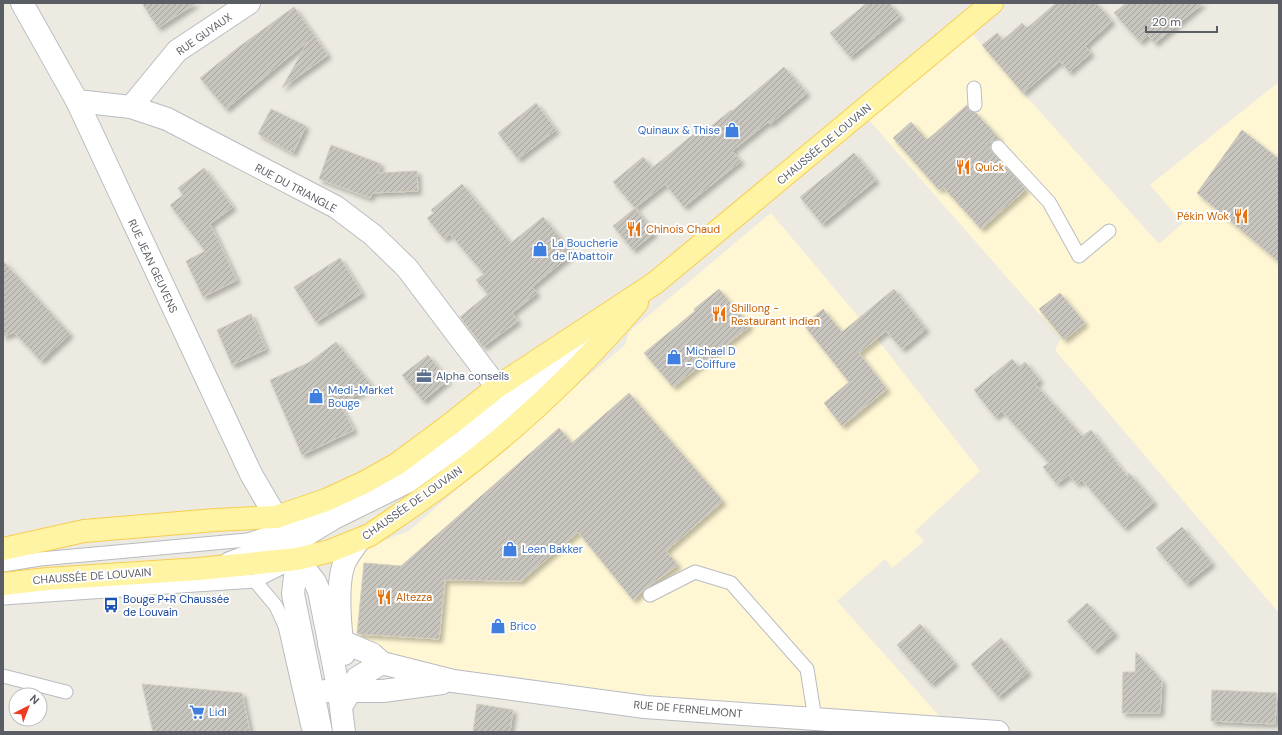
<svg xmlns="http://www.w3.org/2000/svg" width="1282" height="735" font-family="'DM Sans',sans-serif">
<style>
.commercial{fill:#fff7d4}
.building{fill:url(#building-hatch);stroke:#d2cdbf;filter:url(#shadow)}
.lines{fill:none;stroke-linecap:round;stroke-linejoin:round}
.service-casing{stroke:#b9bbc1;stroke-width:15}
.minor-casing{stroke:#b9bbc1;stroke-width:24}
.tertiary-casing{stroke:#b9bbc1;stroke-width:24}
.primary-casing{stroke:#f7ce50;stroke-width:24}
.service{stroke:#fff;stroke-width:13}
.minor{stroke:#fff;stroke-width:22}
.tertiary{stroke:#fff;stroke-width:22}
.primary{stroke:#fff3a4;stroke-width:22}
.labels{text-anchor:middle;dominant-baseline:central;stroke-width:4;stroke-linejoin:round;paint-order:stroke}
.street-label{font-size:11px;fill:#5a5d63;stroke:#fff}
.shop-label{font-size:11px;fill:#366cbe;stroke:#fff;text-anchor:start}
.food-label{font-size:11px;fill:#c56008;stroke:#fff;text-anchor:start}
.service-label{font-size:11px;fill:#4e5e75;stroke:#fff;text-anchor:start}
.transit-label{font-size:11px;fill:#164399;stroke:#fff;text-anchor:start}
</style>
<defs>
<pattern id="building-hatch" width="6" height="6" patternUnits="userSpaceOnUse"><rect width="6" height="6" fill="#c8c5be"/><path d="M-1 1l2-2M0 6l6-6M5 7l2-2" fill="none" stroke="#a5a39e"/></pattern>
<filter id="shadow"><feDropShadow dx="3.5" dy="3.5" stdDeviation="2" flood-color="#0004"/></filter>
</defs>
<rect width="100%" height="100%" fill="#edebe1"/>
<g class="commercial">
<polygon points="965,25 1023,93 1159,244 1183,223 1150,185 1279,82 1279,613 1055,350 1061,339 862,112"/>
<polygon points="771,213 877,339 980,471 915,531 924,541 892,568 885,559 837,601 949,727 720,707 519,677 405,664 350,630 347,582 352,567 362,554 377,543 409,531 555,404 625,345 629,332"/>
</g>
<g class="building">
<polygon points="142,3 196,3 158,28"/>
<polygon points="867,3 889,3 900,16 850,57 830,33"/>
<polygon points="1056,3 1096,3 1112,21 1085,46 1091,53 1069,72 1060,61 1023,93 982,45 997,33 1003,40 1022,23 1027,28"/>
<polygon points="1126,3 1203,3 1155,43 1148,35 1140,42 1114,13"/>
<polygon points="294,7 328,55 282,88 308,41 226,109 200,78 236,49"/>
<polygon points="784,67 807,93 770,124 768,122 732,151 741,161 684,207 665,184 635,208 613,182 643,157 652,168 700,129 703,133 731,110 732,111"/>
<polygon points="536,103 556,130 518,159 498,133"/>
<polygon points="967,105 969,110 976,113 1000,139 992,141 990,149 1026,189 981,229 943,187 939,190 893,138 911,122 927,140"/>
<polygon points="271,109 306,126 293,153 258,134"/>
<polygon points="1242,130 1279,159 1279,262 1197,193"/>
<polygon points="331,145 381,164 378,173 417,171 418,191 372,193 370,198 319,179"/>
<polygon points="854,153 876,180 822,224 800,197"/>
<polygon points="204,168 233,207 210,224 237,280 203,297 186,261 205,251 170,205 183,195 178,188"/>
<polygon points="462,184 511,243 543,217 573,253 532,287 537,293 512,313 518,321 483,347 460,317 488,294 476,280 484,274 450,234 444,239 427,218 434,213 431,210"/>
<polygon points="635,208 654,233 633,250 613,226"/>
<polygon points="340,258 362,293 316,322 294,287"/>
<polygon points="3,261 70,334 41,361 14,332 3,337"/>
<polygon points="719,289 750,326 673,387 644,353 695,311 694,309"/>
<polygon points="894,289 926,329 902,349 886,331 859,353 887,389 842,426 824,403 849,382 804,325 823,309 842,332"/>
<polygon points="1060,293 1085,323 1064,340 1039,309"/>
<polygon points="251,314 266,349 232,365 217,330"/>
<polygon points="336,342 372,386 340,405 354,430 302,455 270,380 308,363"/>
<polygon points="428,355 448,380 423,401 402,375"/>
<polygon points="1012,359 1019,367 1025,362 1040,380 1035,384 1082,436 1091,430 1127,476 1129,473 1154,502 1124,528 1082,480 1077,484 1069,475 1057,484 1043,467 1049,463 1002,411 995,417 974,390"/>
<polygon points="629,393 723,501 666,551 678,565 646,588 633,600 578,532 521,581 445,580 439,639 357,634 364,563 401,566 559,428 572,443"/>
<polygon points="1182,527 1212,563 1186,584 1156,548"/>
<polygon points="1087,603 1115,633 1094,651 1067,621"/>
<polygon points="920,624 955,663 931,684 897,645"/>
<polygon points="1001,638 1028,672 998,697 971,664"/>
<polygon points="1136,652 1162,681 1160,713 1122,713 1123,672 1135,672"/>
<polygon points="142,684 242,693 250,732 153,732"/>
<polygon points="1212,690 1277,693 1275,724 1211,721"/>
<polygon points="477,704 513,710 510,732 473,732"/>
</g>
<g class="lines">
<g class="service-casing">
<g id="service">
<polyline points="974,88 975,105"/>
<polyline points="998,147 1049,202 1079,256 1109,231"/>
<polyline points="3,565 40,559 247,540 283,529 330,509"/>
<polyline points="255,581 276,606 285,626 308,727 311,732"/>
<polyline points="650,595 695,572 731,583 807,669 815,719"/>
<polyline points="3,598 255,581 287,565"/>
<polyline points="3,676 66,692"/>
</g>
</g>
<g class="minor-casing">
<g id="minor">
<polyline points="77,101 131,107 167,119 336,207 373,235 407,268 497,387"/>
<polyline points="131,107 177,51 249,3"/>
</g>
</g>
<g class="tertiary-casing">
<g id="tertiary">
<polyline points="22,3 77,101 251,474 283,529 297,559 315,582 319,591 339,692 344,732"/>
<polyline points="230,563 275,546 283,529"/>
<polyline points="329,644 341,641 372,654 382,663 453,681 645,707 998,732"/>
<path d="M344 654C340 631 336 585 344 564 347 556 354 548 359 540"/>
<polyline points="325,691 383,691 442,683"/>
<polyline points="344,702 357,678 382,663"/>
<polyline points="321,732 293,594 297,559 304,536 334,518 407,482 464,441 609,322"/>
</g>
</g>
<g class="primary-casing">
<g id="primary">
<polyline points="3,549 84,531 215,520 276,517 326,500 363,483 397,464 452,423 497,387 655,283 992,3"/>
<path d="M3 584 47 579 199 569 297 559 330 551 370 535C396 517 422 500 447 481 516 430 581 368 637 303"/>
</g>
</g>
<use href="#service" class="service"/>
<use href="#minor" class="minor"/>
<use href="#tertiary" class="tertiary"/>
<use href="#primary" class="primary"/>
</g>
<defs>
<g id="shop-bare" transform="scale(1.2)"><path d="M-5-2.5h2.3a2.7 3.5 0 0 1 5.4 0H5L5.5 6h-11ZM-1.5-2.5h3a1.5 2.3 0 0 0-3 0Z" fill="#3f7fe0" stroke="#fff" stroke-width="2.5" paint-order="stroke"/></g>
<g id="restaurant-bare" transform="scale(1.2)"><path d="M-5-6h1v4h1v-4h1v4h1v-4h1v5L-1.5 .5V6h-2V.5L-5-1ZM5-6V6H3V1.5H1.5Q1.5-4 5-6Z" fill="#e8710a" stroke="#fff" stroke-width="2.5" paint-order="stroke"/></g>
<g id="office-bare" transform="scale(1.2)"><path d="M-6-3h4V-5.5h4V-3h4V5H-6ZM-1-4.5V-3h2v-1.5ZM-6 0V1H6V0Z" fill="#5c6f8a" stroke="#fff" stroke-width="2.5" paint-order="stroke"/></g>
<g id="bus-bare" transform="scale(1.2)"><path d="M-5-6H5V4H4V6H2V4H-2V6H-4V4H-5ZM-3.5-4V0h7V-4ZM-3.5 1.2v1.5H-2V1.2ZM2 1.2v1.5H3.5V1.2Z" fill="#1a4fb4" stroke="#fff" stroke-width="2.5" paint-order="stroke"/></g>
<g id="supermarket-bare" transform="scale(1.2)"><path d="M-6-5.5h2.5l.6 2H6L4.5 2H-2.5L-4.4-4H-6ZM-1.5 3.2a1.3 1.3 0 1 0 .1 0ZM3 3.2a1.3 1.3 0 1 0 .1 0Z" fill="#3f7fe0" stroke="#fff" stroke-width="2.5" paint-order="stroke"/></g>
</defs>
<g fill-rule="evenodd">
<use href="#shop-bare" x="732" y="130"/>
<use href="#restaurant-bare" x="963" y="167"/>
<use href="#restaurant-bare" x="1241" y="216"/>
<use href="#restaurant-bare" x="634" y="229"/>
<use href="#shop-bare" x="540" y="249"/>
<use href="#restaurant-bare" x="719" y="314"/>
<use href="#shop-bare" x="674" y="357"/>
<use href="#office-bare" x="424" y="376"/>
<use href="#shop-bare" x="316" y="396"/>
<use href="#shop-bare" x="510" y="549"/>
<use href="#restaurant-bare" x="384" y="597"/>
<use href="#bus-bare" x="111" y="605"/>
<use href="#shop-bare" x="498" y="626"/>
<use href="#supermarket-bare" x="197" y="712"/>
</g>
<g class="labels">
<g class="street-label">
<text transform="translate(204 34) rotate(-35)">RUE GUYAUX</text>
<text transform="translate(824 144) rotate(-40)">CHAUSSÉE DE LOUVAIN</text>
<text transform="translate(296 188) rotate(28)">RUE DU TRIANGLE</text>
<text transform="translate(153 266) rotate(65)">RUE JEAN GEUVENS</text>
<text transform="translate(412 503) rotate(-35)">CHAUSSÉE DE LOUVAIN</text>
<text transform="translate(92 576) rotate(-4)">CHAUSSÉE DE LOUVAIN</text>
<text transform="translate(688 709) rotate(5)">RUE DE FERNELMONT</text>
</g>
<g class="shop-label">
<text x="720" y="130" text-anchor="end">Quinaux &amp; Thise</text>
<text x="552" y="243">La Boucherie<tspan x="552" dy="13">de l'Abattoir</tspan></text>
<text x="686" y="351">Michael D<tspan x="686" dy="13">- Coiffure</tspan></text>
<text x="328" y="390">Medi-Market<tspan x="328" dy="13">Bouge</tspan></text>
<text x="522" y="549">Leen Bakker</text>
<text x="510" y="626">Brico</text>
<text x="209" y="712">Lidl</text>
</g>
<g class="food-label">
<text x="975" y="167">Quick</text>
<text x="1229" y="216" text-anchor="end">Pékin Wok</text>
<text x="646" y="229">Chinois Chaud</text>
<text x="731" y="308">Shillong -<tspan x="731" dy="13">Restaurant indien</tspan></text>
<text x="396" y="597">Altezza</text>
</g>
<g class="service-label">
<text x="436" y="376">Alpha conseils</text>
</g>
<g class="transit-label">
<text x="123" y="599">Bouge P+R Chaussée<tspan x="123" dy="13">de Louvain</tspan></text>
</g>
</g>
<rect width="1282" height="735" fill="none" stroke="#5a5d63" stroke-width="8"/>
<g transform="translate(28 707) rotate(42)"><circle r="19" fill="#ffffff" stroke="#bdbec1"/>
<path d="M0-3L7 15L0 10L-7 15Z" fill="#f03b24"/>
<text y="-6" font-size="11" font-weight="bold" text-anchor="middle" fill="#5a5d63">N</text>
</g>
<path d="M1146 26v6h71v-6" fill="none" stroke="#5a5d63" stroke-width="2"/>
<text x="1152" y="26" font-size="12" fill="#5a5d63" stroke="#ffffff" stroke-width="3" paint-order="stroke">20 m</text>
</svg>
